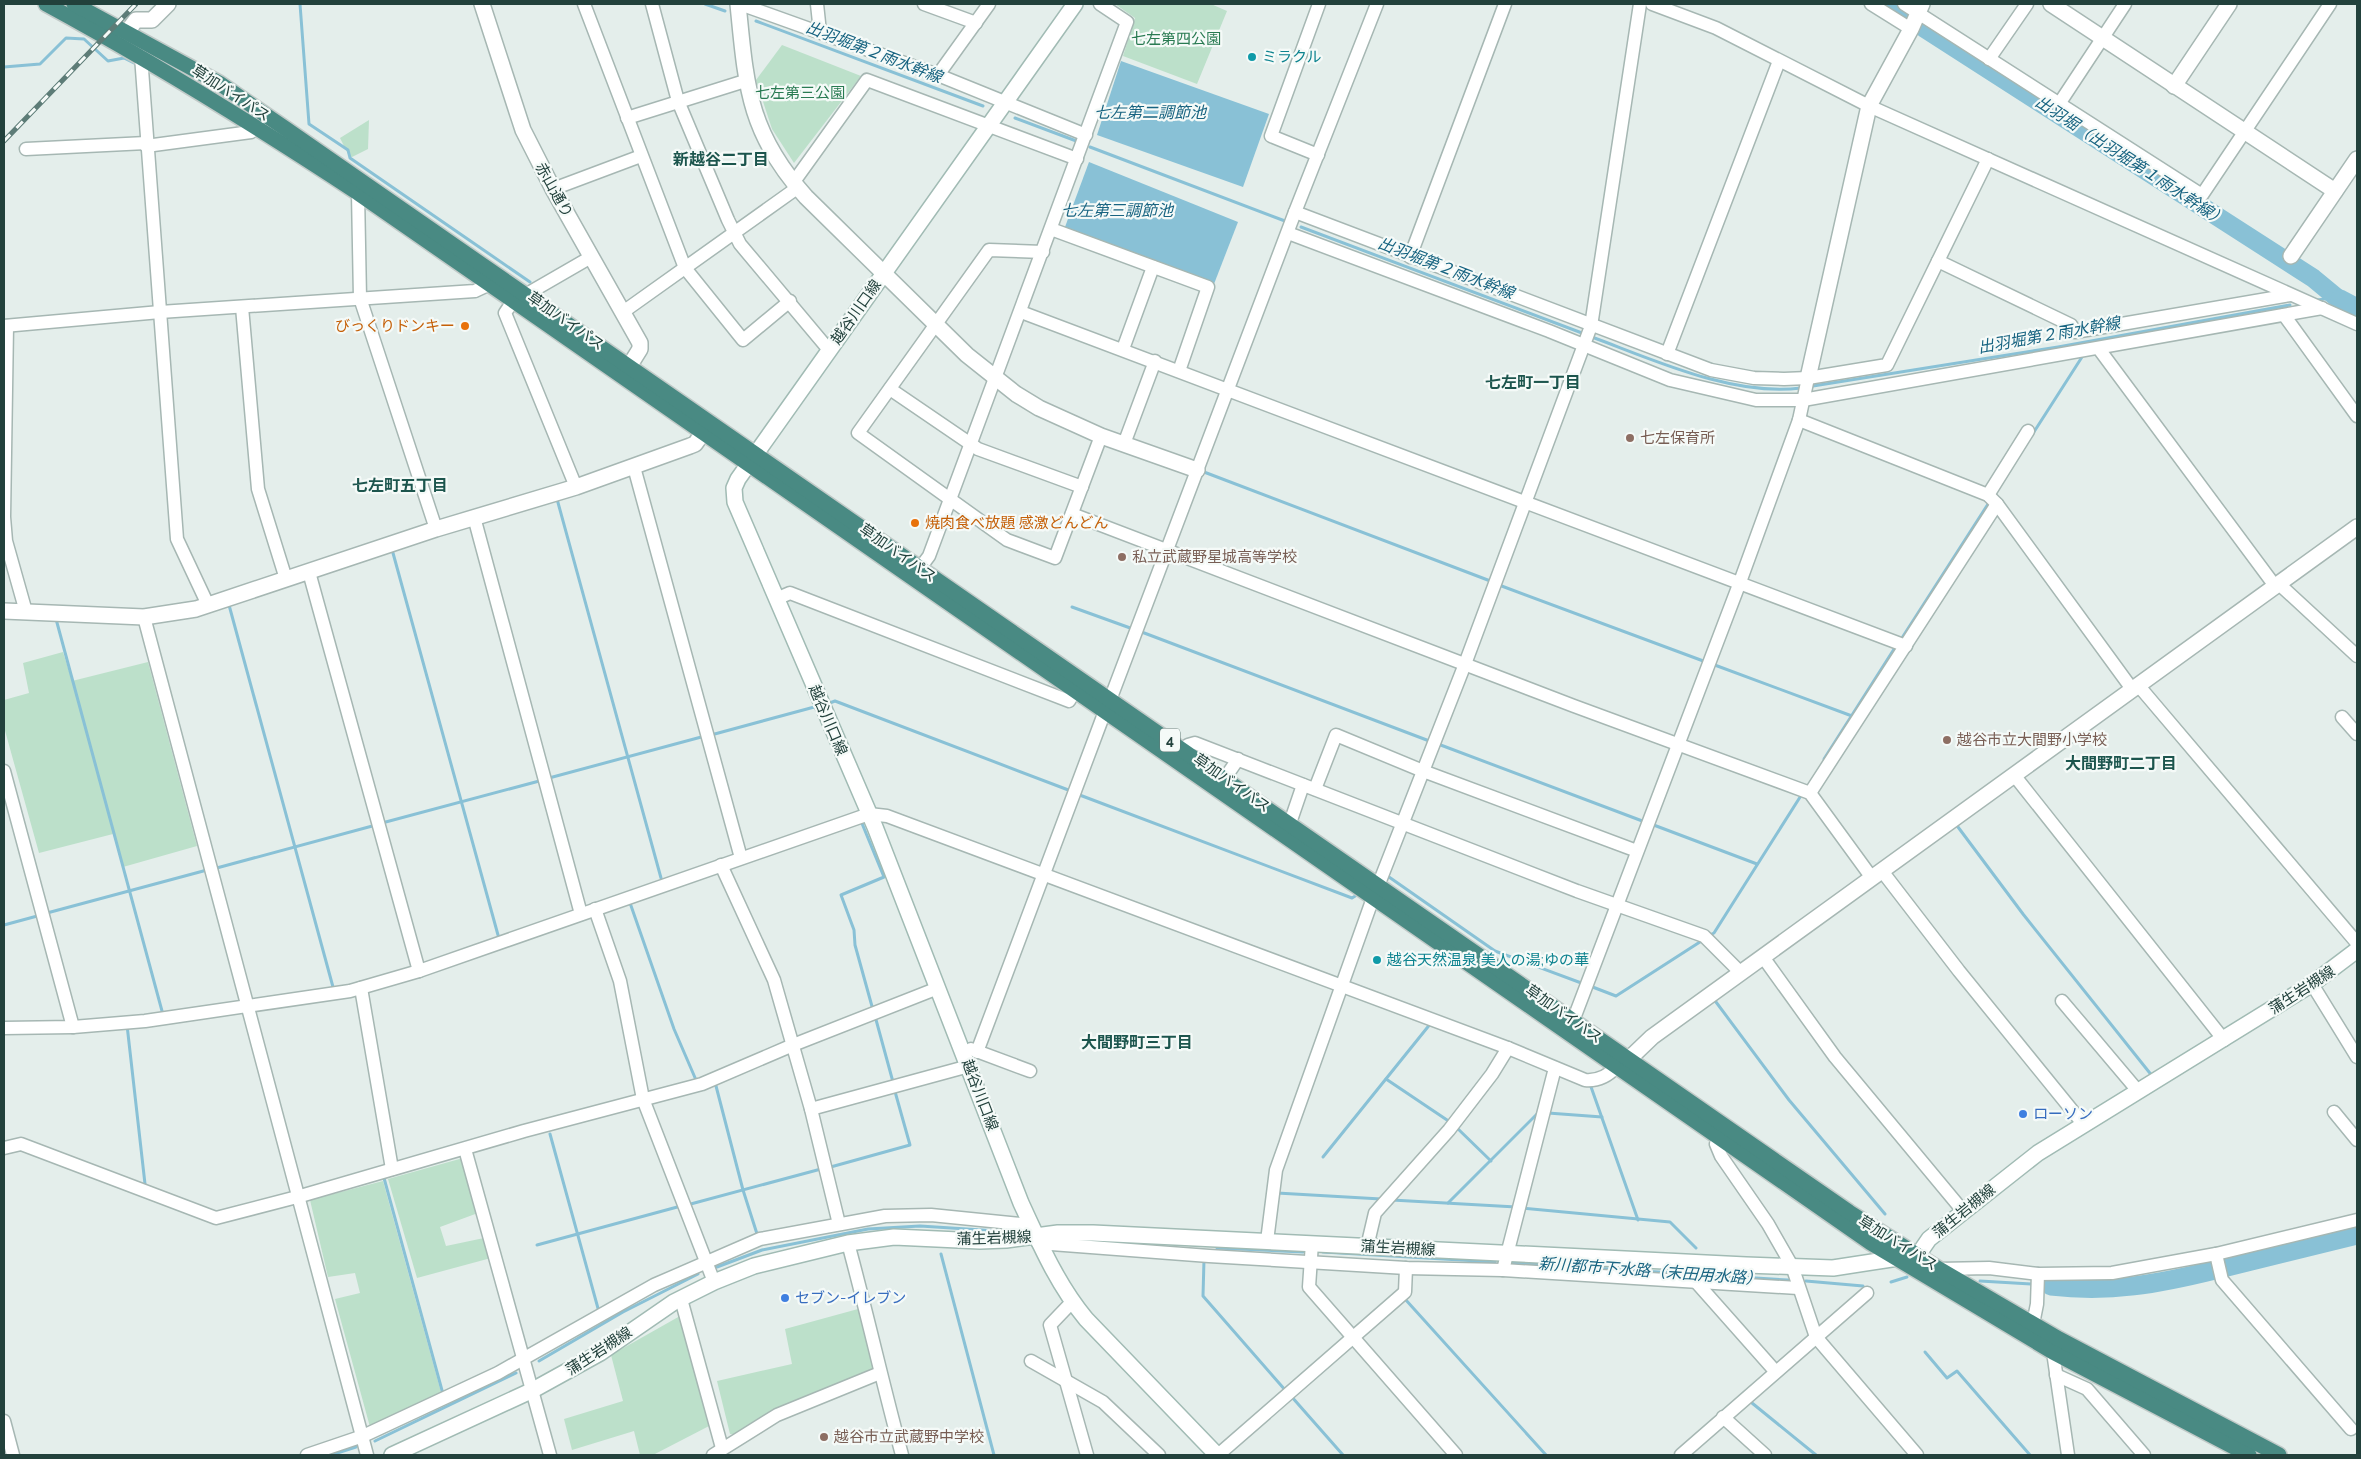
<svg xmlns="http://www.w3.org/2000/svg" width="2361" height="1459" font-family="Raleway,'Noto Sans JP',sans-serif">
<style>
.green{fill:#bce0ca}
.water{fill:#89c1d6}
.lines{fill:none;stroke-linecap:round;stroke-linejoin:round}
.stream{stroke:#89c1d6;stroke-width:3}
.river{stroke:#89c1d6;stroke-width:19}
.minor-casing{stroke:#a6b7b3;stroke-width:15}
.tertiary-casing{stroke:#a6b7b3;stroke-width:18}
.secondary-casing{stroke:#a1bbb4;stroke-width:18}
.trunk-casing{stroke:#c1cac8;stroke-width:18}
.minor{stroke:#fff;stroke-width:12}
.tertiary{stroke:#fff;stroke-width:15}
.secondary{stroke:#fff;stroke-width:15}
.trunk{stroke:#498a83;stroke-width:15}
.rail-casing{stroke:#5d7c77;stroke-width:5}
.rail{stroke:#f5faf8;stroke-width:3;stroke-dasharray:9;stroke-linecap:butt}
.culture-dot{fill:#0f9aa8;stroke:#f5faf8;stroke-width:2}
.food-dot{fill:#e8710a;stroke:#f5faf8;stroke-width:2}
.education-dot{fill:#8d6e63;stroke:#f5faf8;stroke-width:2}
.shop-dot{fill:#3f7fe0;stroke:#f5faf8;stroke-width:2}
.labels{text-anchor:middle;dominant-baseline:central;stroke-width:4.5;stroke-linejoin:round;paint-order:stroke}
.shield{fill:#f5faf8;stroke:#617874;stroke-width:1}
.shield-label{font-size:14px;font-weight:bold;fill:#22413c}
.park-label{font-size:15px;fill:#297b52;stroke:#f5faf8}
.culture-label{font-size:15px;fill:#0d838f;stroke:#f5faf8;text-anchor:start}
.street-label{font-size:15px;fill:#22413c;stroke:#f5faf8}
.food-label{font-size:15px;fill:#c56008;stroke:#f5faf8;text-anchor:end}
.education-label{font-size:15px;fill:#785e54;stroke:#f5faf8;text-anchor:start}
.shop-label{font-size:15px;fill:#366cbe;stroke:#f5faf8;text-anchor:start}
.water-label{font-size:16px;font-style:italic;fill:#186481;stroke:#f5faf8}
.neighbourhood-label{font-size:16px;font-weight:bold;fill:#1c554d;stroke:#f5faf8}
</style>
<rect width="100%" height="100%" fill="#e4eeeb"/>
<g class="green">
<polygon points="1115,4 1211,4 1227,11 1197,84 1123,56 1135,18"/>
<polygon points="782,45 861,76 794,163 772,129 756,80"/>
<polygon points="369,120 368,149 350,158 340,138"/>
<polygon points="63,652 72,681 148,662 197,846 123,867 113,834 39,853 4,727 4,700 29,693 23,663"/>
<polygon points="463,1158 478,1213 440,1227 446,1246 484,1238 491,1258 417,1278 388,1179"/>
<polygon points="383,1181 442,1396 370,1427 335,1299 360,1293 355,1273 328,1277 310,1200"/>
<polygon points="858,1309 875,1371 739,1435 730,1434 717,1381 792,1364 785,1329"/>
<polygon points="680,1316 711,1425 653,1455 640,1455 634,1431 572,1450 564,1419 623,1401 611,1355"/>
</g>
<g class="water">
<polygon points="1121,61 1269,114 1243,187 1097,135"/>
<polygon points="1089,162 1238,222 1214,284 1065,227"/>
</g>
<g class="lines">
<g class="stream">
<polyline points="300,4 309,124 348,150 350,158 530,282"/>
<polyline points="705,4 725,11"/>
<polyline points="756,21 983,106"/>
<polyline points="4,67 40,64 66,38 84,39 108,61 124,58 136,64"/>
<polyline points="1015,118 1079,142"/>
<polyline points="1090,147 1285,221"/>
<polyline points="1301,227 1582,333"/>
<polyline points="2318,300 2336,297"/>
<path d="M1592 337C1654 360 1734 397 1801 388"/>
<polyline points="1813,386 2058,347 2290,305"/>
<polyline points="2032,435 2082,357 2082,354"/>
<polyline points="1204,472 1493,582"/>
<polyline points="557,499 661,878"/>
<polyline points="393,553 498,935"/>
<polyline points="1499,585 1706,662"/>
<polyline points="229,605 333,987"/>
<polyline points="1072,607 1133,629"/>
<polyline points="56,619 162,1011"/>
<polyline points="1139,631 1432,742"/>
<polyline points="1900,641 1990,501"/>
<polyline points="1712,664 1852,716"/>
<polyline points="827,704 835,701 1071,791"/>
<polyline points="711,735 818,706"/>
<polyline points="1438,744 1645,822"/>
<polyline points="1824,759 1896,646"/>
<polyline points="549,778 705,736"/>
<polyline points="1077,794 1352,898 1360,893"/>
<polyline points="861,821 884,877 841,895 854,930 855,945 873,1010"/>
<polyline points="382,823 543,780"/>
<polyline points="1955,823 2023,914 2153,1077"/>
<polyline points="1651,824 1757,864"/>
<polyline points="213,869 376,825"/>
<polyline points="1385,879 1389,877 1495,951 1584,984"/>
<polyline points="629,900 674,1029 696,1080"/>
<polyline points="47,913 207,870"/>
<polyline points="4,925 41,915"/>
<polyline points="1708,936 1714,933 1802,794"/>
<polyline points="1590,986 1616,996 1703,940"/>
<polyline points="1713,998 1789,1100 1885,1214"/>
<polyline points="875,1016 893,1082"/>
<polyline points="127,1025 145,1184"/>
<polyline points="1386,1079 1450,1122"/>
<polyline points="1590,1084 1638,1220"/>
<polyline points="716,1086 743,1190 758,1237"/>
<polyline points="1548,1113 1602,1117"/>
<polyline points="1455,1126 1491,1161"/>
<polyline points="550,1134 599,1312"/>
<polyline points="1323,1157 1431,1023"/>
<polyline points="827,1168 910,1145 894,1088"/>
<polyline points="384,1178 443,1394"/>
<polyline points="1277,1193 1381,1199"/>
<polyline points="1392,1200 1516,1207"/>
<polyline points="1448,1203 1539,1112"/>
<polyline points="687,1205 821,1169"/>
<polyline points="1522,1208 1670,1222 1696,1248"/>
<polyline points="537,1245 681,1206"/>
<polyline points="1217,1248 1303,1252"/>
<polyline points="1323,1252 1495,1262"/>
<polyline points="941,1254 994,1455"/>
<polyline points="1204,1260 1203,1296 1286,1391"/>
<polyline points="1513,1263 1788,1280"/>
<polyline points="717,1267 762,1250 868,1229 920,1226 998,1231"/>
<polyline points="1806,1281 1863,1286"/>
<polyline points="1980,1281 2031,1284"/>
<polyline points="1891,1282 1907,1277"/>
<polyline points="2046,1285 2051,1286"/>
<polyline points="1405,1299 1546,1455"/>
<polyline points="1925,1352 1947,1378 1957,1371 2030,1455"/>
<polyline points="539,1361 623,1312 698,1274"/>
<polyline points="1291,1396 1343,1455"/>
<polyline points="1752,1403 1816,1455"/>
<polyline points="375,1441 516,1373"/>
<polyline points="331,1455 356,1447"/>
</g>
<g class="river">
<polyline points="1886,4 1905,16"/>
<polyline points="1924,28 2313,278 2336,297"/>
<polyline points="2340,299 2357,308"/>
<polyline points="2227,1267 2357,1235"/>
<path d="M2051 1286C2110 1293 2158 1284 2215 1270"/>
</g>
<g class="minor-casing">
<g id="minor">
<polyline points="584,4 685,268 743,340 790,301"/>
<polyline points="652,4 678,101 728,220 740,244 829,350"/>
<polyline points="740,4 938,75 1086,135"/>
<polyline points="817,4 820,32"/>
<polyline points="924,4 976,23"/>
<polyline points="1652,4 1716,28 1869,106 2357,324"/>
<polyline points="1871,4 1911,29"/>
<polyline points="1904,4 2202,195 2330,4"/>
<polyline points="141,56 177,539 208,605"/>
<polyline points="1989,59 2027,4"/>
<polyline points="938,75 989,4"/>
<polyline points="2059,104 2125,4"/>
<polyline points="627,118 745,81"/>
<polyline points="146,146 251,132 258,127"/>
<polyline points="26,149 146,143"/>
<polyline points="1318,155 1271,136 1319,4"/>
<polyline points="793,183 867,80 1077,159"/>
<polyline points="553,189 641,156"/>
<polyline points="358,193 360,298 436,529"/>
<polyline points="1295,212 1711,370 1754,378 1784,379 1808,378 1887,365 1988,159"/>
<polyline points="1051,229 1208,287 1179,371"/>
<polyline points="1288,233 1549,331 1670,380 1756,400 1803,400 2322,308"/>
<polyline points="1043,252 989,250 858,433 1007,540 1055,558 1101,436"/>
<polyline points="1410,257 1505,4"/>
<polyline points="1938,261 2071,325 2075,332 2290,295"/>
<polyline points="527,294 591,257"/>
<polyline points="513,301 505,313 576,487"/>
<polyline points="242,307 258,489 286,579"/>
<polyline points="623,312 797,188"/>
<polyline points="1021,312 1906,646"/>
<polyline points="2284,315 2357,416"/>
<polyline points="4,326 160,312 475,291 490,284"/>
<polyline points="7,326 4,517 6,541 26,612"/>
<polyline points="1123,349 1153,267"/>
<polyline points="2099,349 2275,586"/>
<polyline points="1667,354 1779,61"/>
<polyline points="890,389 978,449 1082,487"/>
<polyline points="1799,420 1988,495 1997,504 2132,689"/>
<polyline points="1124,444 1155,361"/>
<polyline points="634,467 741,858"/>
<polyline points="1988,495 2028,431"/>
<polyline points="1072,514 1574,706 1810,793 1872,878"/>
<polyline points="474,517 581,914"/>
<polyline points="920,568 929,556 1127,22 1100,4"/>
<polyline points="309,572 419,971"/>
<polyline points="2278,583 2357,656"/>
<polyline points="776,599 790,593 1069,701 1075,691"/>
<polyline points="144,617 367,1455"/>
<polyline points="2138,685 2357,943"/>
<polyline points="1110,700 1295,212 1377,4"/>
<polyline points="2342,717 2357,734"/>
<polyline points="1184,750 1188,745 1195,743 1577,891 1704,936 1741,973"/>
<polyline points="4,771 73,1027"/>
<polyline points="2014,775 2224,1040"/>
<polyline points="1225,778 1238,759"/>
<polyline points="1315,789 1336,735 1423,771 1637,851"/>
<polyline points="1810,793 1997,504"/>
<polyline points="1290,823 1303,785"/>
<polyline points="721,865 774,980 811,1109 839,1224"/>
<polyline points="1882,871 1959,971 2084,1125"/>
<polyline points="1378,886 1465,664 1591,326 1640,4"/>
<polyline points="595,909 620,981 643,1099 714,1282"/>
<polyline points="1763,957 1835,1057 1963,1211"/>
<polyline points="2312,984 2357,1057"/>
<polyline points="361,988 392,1169"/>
<polyline points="2062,1001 2138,1091"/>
<polyline points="1573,1021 1740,582 1799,420 1808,378"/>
<path d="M4 1028 73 1027 145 1021 350 991 419 971 869 814 887 816 1508 1048 1585 1080C1597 1081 1608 1076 1616 1067"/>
<polyline points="971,1049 1030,1071"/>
<polyline points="977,1052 1105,711"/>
<polyline points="811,1109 969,1066"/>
<polyline points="2334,1112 2357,1140"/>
<polyline points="1719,1138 1716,1144 1721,1156 1768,1224 1792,1266 1816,1337 1917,1455"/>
<polyline points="4,1148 21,1144 216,1218 297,1197 524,1131 702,1084 793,1045 938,988"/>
<polyline points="465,1149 550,1455"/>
<polyline points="1267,1241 1276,1170 1373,898"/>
<path d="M848 1243C867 1313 883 1385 902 1455"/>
<polyline points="1038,1243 1209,1256 1406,1268 1503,1270 1798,1288"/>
<polyline points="1312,1243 1309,1287 1456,1455"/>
<polyline points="1367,1247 1375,1213 1449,1130 1492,1074 1508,1048"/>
<polyline points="2216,1254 2222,1280 2351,1429"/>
<polyline points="1939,1269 1989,1268 2038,1274 2112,1273 2216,1254 2357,1220"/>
<polyline points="1503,1270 1555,1068"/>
<polyline points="1697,1283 1775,1371"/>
<polyline points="681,1299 722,1448"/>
<polyline points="1072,1302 1050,1325 1087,1455"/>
<polyline points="2033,1324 2037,1304 2038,1274"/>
<polyline points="2053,1352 2068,1455"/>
<polyline points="1031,1361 1103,1402 1159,1455"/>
<polyline points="2056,1375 2087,1389 2144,1455"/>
<polyline points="1723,1417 1765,1455"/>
<polyline points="4,1421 13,1455"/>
<polyline points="307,1455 363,1436 498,1373 654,1285 760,1239 885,1216 931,1215 1031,1225"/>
<polyline points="713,1455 777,1415 880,1373"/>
<polyline points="1218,1455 1405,1292 1406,1268"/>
<polyline points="1681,1455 1867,1293"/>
</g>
</g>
<g class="tertiary-casing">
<g id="tertiary">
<polyline points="482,4 523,130 553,189 640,343 640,349 630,365"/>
<path d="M738 4C746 85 748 133 806 197L967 355 1016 394 1039 408 1101 436 1197 470"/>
<polyline points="2051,4 2335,191"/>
<polyline points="127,32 136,20 152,20 168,4"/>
<polyline points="2174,86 2229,4"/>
<polyline points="2291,256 2357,159"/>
<polyline points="1808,378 1869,106 1911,29 1922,4"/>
<polyline points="4,611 144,617 196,609 436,529 576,487 690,446 695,444 710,423"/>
<polyline points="1628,1060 1652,1037 2357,527"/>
</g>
</g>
<g class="secondary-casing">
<g id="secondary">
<path d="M1075 4 738 479 734 488 735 502 875 827 1021 1203C1040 1244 1057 1284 1086 1319L1217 1455"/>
<polyline points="392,1455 533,1390 600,1353 674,1302 714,1282 754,1266 848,1243 894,1237 980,1241 1006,1240 1058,1233 1093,1233 1746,1265 1833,1268 1918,1255 1929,1239 2038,1153 2312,984 2357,950"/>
</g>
</g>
<g class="trunk-casing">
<g id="trunk">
<path d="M46 4C153 62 256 126 358 193L1871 1243 2053 1352 2249 1455"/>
<polyline points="74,4 219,83 286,129 1849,1212 1939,1269 2059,1339 2279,1455"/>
</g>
</g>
<use href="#minor" class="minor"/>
<use href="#tertiary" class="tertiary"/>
<use href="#secondary" class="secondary"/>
<use href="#trunk" class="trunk"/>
<g class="rail-casing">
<polyline id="rail" points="4,141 136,4"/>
</g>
<use href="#rail" class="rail"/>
</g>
<g class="culture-dot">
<circle cx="1252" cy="57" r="5"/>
<circle cx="1377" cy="960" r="5"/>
</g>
<g class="food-dot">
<circle cx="465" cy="326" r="5"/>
<circle cx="915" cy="523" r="5"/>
</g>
<g class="education-dot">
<circle cx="1630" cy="438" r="5"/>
<circle cx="1122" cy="557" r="5"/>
<circle cx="1947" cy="740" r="5"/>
<circle cx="824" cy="1437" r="5"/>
</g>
<g class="shop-dot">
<circle cx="2023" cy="1114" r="5"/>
<circle cx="785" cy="1298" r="5"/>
</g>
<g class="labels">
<rect class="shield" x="1160" y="728.5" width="20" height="23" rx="4"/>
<g class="shield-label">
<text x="1170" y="740">4</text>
</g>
<g class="park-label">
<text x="1176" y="39">七左第四公園</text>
<text x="800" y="93">七左第三公園</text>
</g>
<g class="culture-label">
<text x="1262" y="57">ミラクル</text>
<text x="1387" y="960">越谷天然温泉 美人の湯;ゆの華</text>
</g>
<g class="street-label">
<text transform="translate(231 93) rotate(33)">草加バイパス</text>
<text transform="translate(554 190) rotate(61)">赤山通り</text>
<text transform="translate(856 312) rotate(-55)">越谷川口線</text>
<text transform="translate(566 321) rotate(35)">草加バイパス</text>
<text transform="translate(898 553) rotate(35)">草加バイパス</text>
<text transform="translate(828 720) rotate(67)">越谷川口線</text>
<text transform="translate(1232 783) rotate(35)">草加バイパス</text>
<text transform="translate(2302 990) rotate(-33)">蒲生岩槻線</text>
<text transform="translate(1564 1014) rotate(35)">草加バイパス</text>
<text transform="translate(980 1095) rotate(69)">越谷川口線</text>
<text transform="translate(1964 1211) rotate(-39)">蒲生岩槻線</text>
<text transform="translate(994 1238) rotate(-2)">蒲生岩槻線</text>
<text transform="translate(1898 1243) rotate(32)">草加バイパス</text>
<text transform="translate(1398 1248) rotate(3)">蒲生岩槻線</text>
<text transform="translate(599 1351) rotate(-33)">蒲生岩槻線</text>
</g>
<g class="food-label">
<text x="455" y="326">びっくりドンキー</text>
<text x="925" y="523" text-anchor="start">焼肉食べ放題 感激どんどん</text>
</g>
<g class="education-label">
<text x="1640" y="438">七左保育所</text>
<text x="1132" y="557">私立武蔵野星城高等学校</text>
<text x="1957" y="740">越谷市立大間野小学校</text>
<text x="834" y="1437">越谷市立武蔵野中学校</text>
</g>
<g class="shop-label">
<text x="2033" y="1114">ローソン</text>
<text x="795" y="1298">セブン-イレブン</text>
</g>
<g class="water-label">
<text transform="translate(874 52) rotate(21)">出羽堀第２雨水幹線</text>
<text x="1150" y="112">七左第二調節池</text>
<text transform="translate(2131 161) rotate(33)">出羽堀（出羽堀第１雨水幹線）</text>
<text x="1117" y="210">七左第三調節池</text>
<text transform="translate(1446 268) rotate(21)">出羽堀第２雨水幹線</text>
<text transform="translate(2049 335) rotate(-10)">出羽堀第２雨水幹線</text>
<text transform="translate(1650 1271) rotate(4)">新川都市下水路（末田用水路）</text>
</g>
<g class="neighbourhood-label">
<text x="721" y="159">新越谷二丁目</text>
<text x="1533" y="382">七左町一丁目</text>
<text x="400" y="485">七左町五丁目</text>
<text x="2121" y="763">大間野町二丁目</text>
<text x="1137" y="1042">大間野町三丁目</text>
</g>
</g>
<rect width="2361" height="1459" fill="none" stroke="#22413c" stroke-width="10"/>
</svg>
